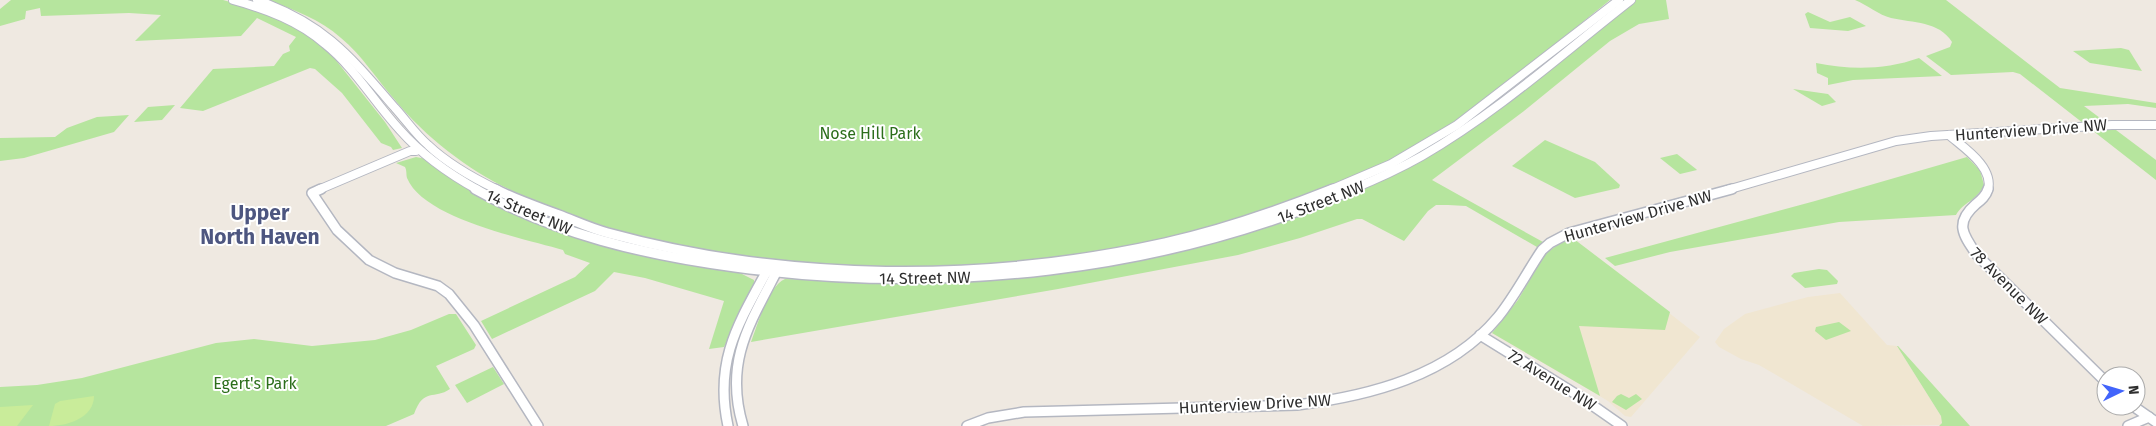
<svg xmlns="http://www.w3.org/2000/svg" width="2156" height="426" font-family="'Fira Sans',sans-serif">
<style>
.education{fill:#f0e6d1}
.green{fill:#b6e59e}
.pitch{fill:#c9ec9a}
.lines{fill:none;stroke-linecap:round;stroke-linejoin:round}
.secondary-far1-casing{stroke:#b4b7c1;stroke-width:10}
.secondary-casing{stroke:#b4b7c1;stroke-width:12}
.secondary-far1{stroke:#fff;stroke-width:8}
.secondary{stroke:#fff;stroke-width:9}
.labels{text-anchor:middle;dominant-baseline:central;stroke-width:4;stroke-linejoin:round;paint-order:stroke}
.street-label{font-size:16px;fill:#2e2e2e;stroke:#fff}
.park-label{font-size:16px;fill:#2c6e1b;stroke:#fff}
.district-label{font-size:21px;font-weight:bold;fill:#4d5680;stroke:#fff}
</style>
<rect width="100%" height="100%" fill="#efe9e1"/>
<g class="education">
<polygon points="1570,236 1700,337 1631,417 1625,416 1608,401 1492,333 1518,300 1539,263"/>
<polygon points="1840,293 1887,345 1897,346 1941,416 1942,420 1941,425 1863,426 1778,376 1759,365 1741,359 1719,347 1715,342 1724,329 1745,314 1808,297"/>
</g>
<g class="green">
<polygon points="11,0 223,0 266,12 296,27 314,39 331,54 385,122 402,148 393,150 391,147 381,143 342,93 315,69 310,68 203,111 180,108 213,69 274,66 283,54 290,51 289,46 296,37 257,18 241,36 135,41 161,15 129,13 41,16 40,8 26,11 25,19 0,26 0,9"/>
<path d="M268 0H1610C1542 54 1476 114 1399 156 1371 171 1341 183 1310 195 1076 285 751 299 519 194 472 173 428 140 395 100 377 80 362 55 341 38 320 19 294 10 268 0Z"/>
<path d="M1635 0H1666L1669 19 1639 24 1610 41 1524 111 1432 180 1543 242 1537 247 1466 206 1448 205H1436L1428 211 1404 241 1362 219H1357L1300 238 1238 255 1058 289 751 342C757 326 769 285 785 279L856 281 1027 275 1351 195 1435 152 1480 123Z"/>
<path d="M1855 0H1946L2060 88 2156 103V108L2128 104 2084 106 2156 160V180L2020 74 2013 72 1951 75 1926 56 1950 47 1952 42C1939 21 1913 23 1891 18 1879 15 1867 5 1855 0Z"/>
<polygon points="1808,12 1830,22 1850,17 1866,26 1848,31 1810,28 1805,14"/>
<polygon points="2121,48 2129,50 2142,71 2090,63 2073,51"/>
<path d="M1919 58 1942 76 1853 80 1828 85V78L1817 73 1816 63C1851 70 1885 70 1919 58Z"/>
<polygon points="1793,89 1828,94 1836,102 1822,106"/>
<polygon points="175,105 162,120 134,122 148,107"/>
<polygon points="129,115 114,132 24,158 0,161 0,138 55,137 67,128 97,117"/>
<polygon points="1545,140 1595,162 1620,185 1619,188 1575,198 1512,166"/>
<polygon points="1677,154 1696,169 1697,170 1680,174 1660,158"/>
<path d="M416 157 426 159 486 197 676 262 740 273 754 280V287L724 347 709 349 724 301 645 278 614 272 595 291 492 339 481 321 575 277 590 263 565 254 563 250C523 238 424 219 407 178 406 174 407 171 405 167L396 163Z"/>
<path d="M1967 157 1980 170 1984 185C1977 201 1963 202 1956 215L1839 222 1670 252 1615 266 1605 258 1815 201Z"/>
<polygon points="1570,236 1670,312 1665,330 1579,326 1600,396 1492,333 1518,300 1545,254"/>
<polygon points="1819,269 1827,270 1838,281 1837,284 1805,288 1791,276 1794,273"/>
<path d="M449 314H456L476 345 474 349 436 366 450 389C434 400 424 387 414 414L386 426H0V387L37 385 82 378 216 343 254 339 312 346 375 340 411 330Z"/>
<polygon points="1839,322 1851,331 1826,340 1815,331 1816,327"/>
<polygon points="1897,346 1898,346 1970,426 1939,426 1942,423 1941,416"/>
<polygon points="493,367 504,384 467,403 455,385"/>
<polygon points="1621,394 1629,398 1636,394 1642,399 1626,410 1612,402 1617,396"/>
</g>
<g class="pitch">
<path d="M94 396C94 418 67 426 49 426L55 404 60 401Z"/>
<polygon points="33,405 17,426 0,426 0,407"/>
</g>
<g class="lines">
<g class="secondary-far1-casing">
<g id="secondary-far1">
<path d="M233 0C266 9 299 21 325 44 355 68 374 102 400 130 422 155 449 174 478 190"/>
<path d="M257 0C325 24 350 56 395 108 406 120 416 135 428 145 448 164 473 178 498 190"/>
<path d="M1949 135C1964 148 1994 167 1988 190"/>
<polyline points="318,190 410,151 416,151"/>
<polyline points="1330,190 1391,164 1457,125 1619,0"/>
<path d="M1350 190C1375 180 1399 169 1422 156 1498 112 1563 53 1631 0"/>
<polyline points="1727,190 1896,141 1931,136 2112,125 2156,125"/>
</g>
</g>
<g class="secondary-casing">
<g id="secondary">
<polyline points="321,189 312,193 337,230 369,260 395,273 438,286 449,294 474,325 538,426"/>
<path d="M475 189C555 234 645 255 735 267 942 295 1160 273 1353 189"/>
<path d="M495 189C516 200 538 207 559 215 575 221 592 229 608 233 786 282 985 283 1165 243 1223 230 1278 211 1333 189"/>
<path d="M1988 189C1986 196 1981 200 1976 204 1954 223 1963 235 1977 255L2106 382"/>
<polyline points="1480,335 1579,396 1622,426"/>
<polyline points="2133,406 2156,422"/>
<path d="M728 426C714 361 738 324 768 269"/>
<path d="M743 426C724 362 749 325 778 269"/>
<path d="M967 426 988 418 1024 412 1297 405C1369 396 1449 376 1498 317 1515 296 1527 272 1542 250L1550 243 1569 233 1732 189"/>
<polyline points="2128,426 2149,417"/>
</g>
</g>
<use href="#secondary-far1" class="secondary-far1"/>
<use href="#secondary" class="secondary"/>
</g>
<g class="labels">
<g class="street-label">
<text transform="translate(2031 130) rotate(-4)">Hunterview Drive NW</text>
<text transform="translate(1321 202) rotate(-21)">14 Street NW</text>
<text transform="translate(529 212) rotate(23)">14 Street NW</text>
<text transform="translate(1638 216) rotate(-16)">Hunterview Drive NW</text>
<text transform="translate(925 278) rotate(-1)">14 Street NW</text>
<text transform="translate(2009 286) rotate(45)">78 Avenue NW</text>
<text transform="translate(1552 380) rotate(32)">72 Avenue NW</text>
<text transform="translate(1255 404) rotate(-3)">Hunterview Drive NW</text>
</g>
<g class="park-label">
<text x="870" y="133">Nose Hill Park</text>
<text x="255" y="383">Egert's Park</text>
</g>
<g class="district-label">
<text x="260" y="213">Upper<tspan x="260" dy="24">North Haven</tspan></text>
</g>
</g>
<g transform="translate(2121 391) rotate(85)"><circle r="24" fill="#ffffff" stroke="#ababab"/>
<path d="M0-4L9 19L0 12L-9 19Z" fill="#4264fb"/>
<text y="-8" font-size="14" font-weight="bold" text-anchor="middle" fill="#2e2e2e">N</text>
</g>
</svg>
